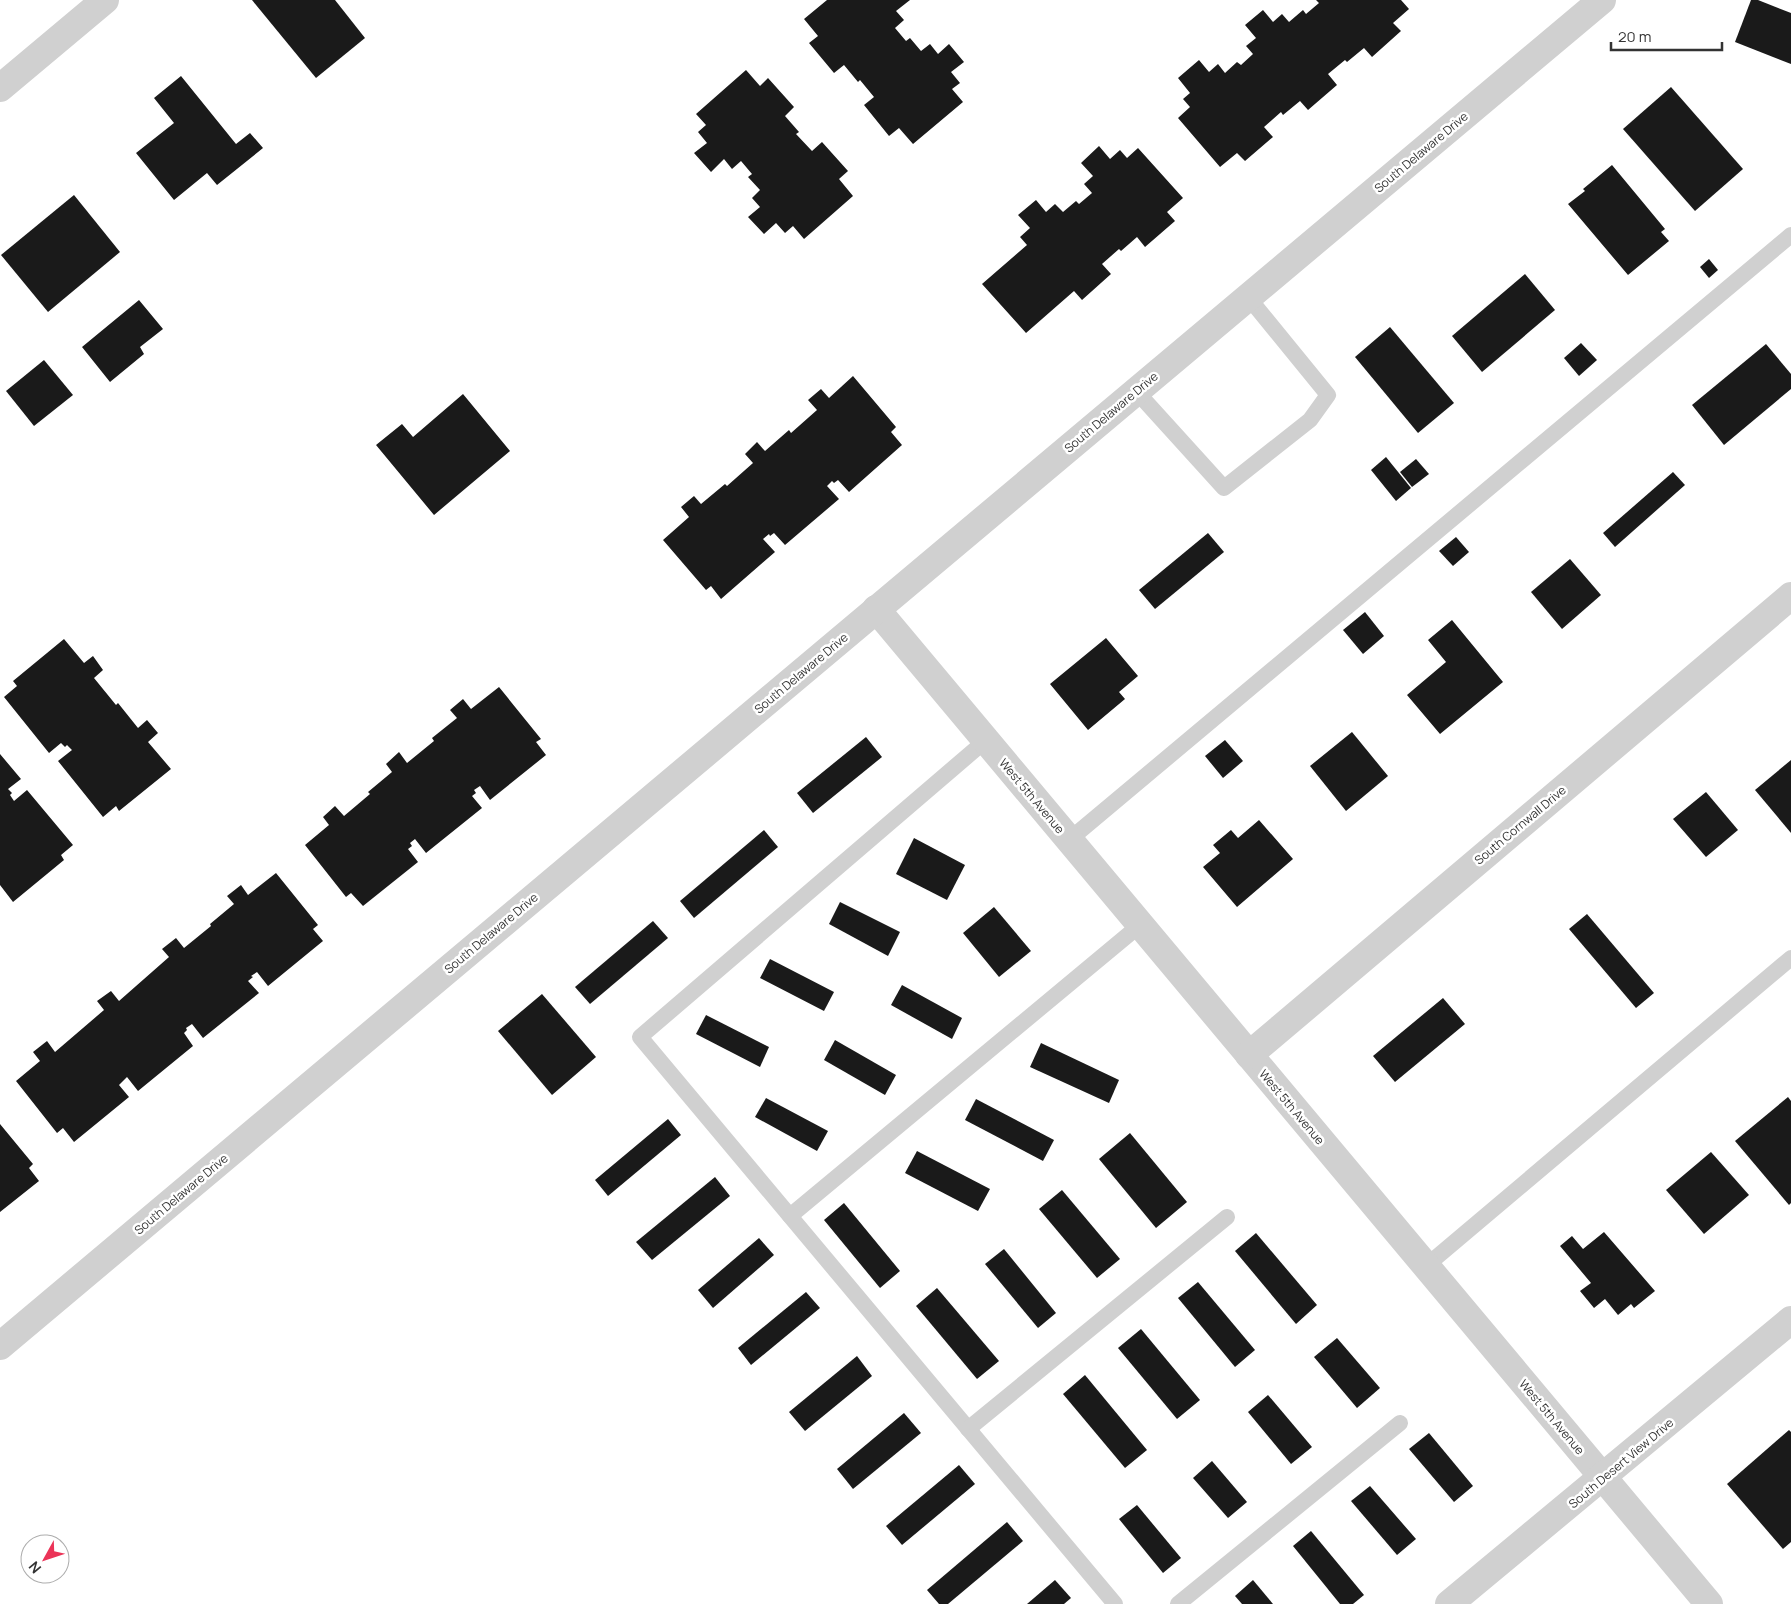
<svg xmlns="http://www.w3.org/2000/svg" width="1791" height="1604" font-family="Manrope,sans-serif">
<style>
.building{fill:#1a1a1a}
.lines{fill:none;stroke-linecap:round;stroke-linejoin:round}
.lane{stroke:#d0d0d0;stroke-width:16}
.street{stroke:#d0d0d0;stroke-width:28}
.labels{text-anchor:middle;dominant-baseline:central;stroke-width:5;stroke-linejoin:round;paint-order:stroke}
.street-label{font-size:12px;fill:#333;stroke:#fff}
</style>
<rect width="100%" height="100%" fill="#fff"/>
<g class="building">
<polygon points="252,0 335,0 365,38 316,78"/>
<polygon points="827,0 910,0 896,11 904,20 895,28 906,41 910,38 921,51 930,44 938,54 949,44 964,62 951,72 960,83 952,89 963,102 913,144 899,128 889,136 864,105 874,97 860,80 858,82 844,65 834,73 809,43 818,36 804,19"/>
<polygon points="1316,0 1401,0 1409,9 1393,23 1401,31 1372,57 1364,48 1347,62 1345,60 1328,74 1337,85 1308,110 1300,101 1283,115 1281,112 1264,127 1273,137 1245,161 1237,153 1220,167 1178,118 1190,107 1183,99 1190,93 1178,78 1199,60 1209,72 1218,64 1225,73 1237,62 1241,65 1253,54 1246,46 1256,38 1245,25 1263,10 1273,22 1282,14 1289,22 1303,10 1306,14 1319,3"/>
<polygon points="1751,0 1758,0 1791,13 1791,64 1735,42"/>
<polygon points="746,70 760,86 768,78 794,107 785,116 799,132 796,134 812,151 822,142 848,171 839,179 853,196 804,239 793,226 785,233 776,223 764,234 748,217 760,207 752,198 760,190 748,177 752,174 741,161 732,169 724,159 711,172 694,153 707,143 698,132 706,125 696,114"/>
<polygon points="181,76 236,144 250,133 263,148 217,185 207,173 174,200 136,153 174,123 154,98"/>
<polygon points="1671,87 1743,169 1695,211 1623,129"/>
<polygon points="1099,146 1110,159 1120,150 1127,158 1138,148 1183,198 1167,212 1175,221 1145,247 1137,237 1121,251 1119,249 1102,264 1111,274 1082,300 1074,291 1026,333 982,284 1027,245 1020,237 1030,228 1018,215 1036,200 1046,212 1055,204 1063,212 1076,201 1079,204 1092,193 1084,184 1093,176 1081,163"/>
<polygon points="1612,165 1665,229 1661,232 1669,241 1628,275 1568,204 1585,191 1583,189"/>
<polygon points="74,195 120,252 48,312 1,255"/>
<polygon points="1709,259 1718,270 1709,278 1700,267"/>
<polygon points="1525,274 1555,310 1482,372 1452,336"/>
<polygon points="139,300 163,329 140,347 144,354 110,382 82,347"/>
<polygon points="1390,327 1454,403 1418,433 1355,357"/>
<polygon points="1581,343 1597,360 1579,376 1564,358"/>
<polygon points="1766,344 1791,374 1791,389 1724,445 1692,405"/>
<polygon points="44,360 73,395 34,426 6,391"/>
<polygon points="853,376 896,427 891,432 902,445 849,492 838,480 834,483 832,481 827,486 839,499 785,545 774,533 770,536 769,534 763,539 775,552 721,599 711,586 706,590 663,540 689,517 681,507 694,496 701,504 725,484 727,486 753,463 745,454 757,442 765,451 789,430 791,433 817,410 808,400 821,389 829,398"/>
<polygon points="463,394 510,451 434,515 376,445 402,424 413,437"/>
<polygon points="1386,457 1411,488 1396,501 1371,470"/>
<polygon points="1416,459 1429,474 1412,487 1400,472"/>
<polygon points="1673,472 1685,485 1615,547 1603,533"/>
<polygon points="1208,533 1224,552 1155,609 1139,590"/>
<polygon points="1456,537 1469,552 1453,566 1439,551"/>
<polygon points="1570,559 1601,595 1562,629 1531,592"/>
<polygon points="1365,612 1384,636 1363,654 1343,630"/>
<polygon points="1452,620 1503,682 1440,734 1407,695 1446,662 1428,640"/>
<polygon points="1106,638 1138,676 1119,692 1125,699 1088,730 1050,684"/>
<polygon points="64,639 84,663 93,656 103,670 94,678 116,705 118,703 138,728 147,720 158,733 148,742 171,769 119,811 116,806 103,817 58,761 72,750 67,745 65,747 61,743 49,753 4,697 17,686 13,681"/>
<polygon points="499,687 541,739 536,742 546,755 490,800 480,786 474,790 476,793 472,796 482,808 426,853 415,839 410,843 412,846 408,849 418,862 363,906 351,893 346,897 305,845 329,825 323,817 335,806 344,816 370,794 368,792 392,772 386,764 399,752 407,763 434,741 432,738 457,718 450,710 463,699 471,709"/>
<polygon points="1352,732 1388,776 1346,811 1310,766"/>
<polygon points="866,737 882,757 813,813 797,793"/>
<polygon points="1225,740 1243,761 1223,778 1205,756"/>
<polygon points="0,754 21,779 8,789 12,793 10,795 14,801 27,790 73,845 61,855 64,860 13,902 0,885"/>
<polygon points="1791,760 1791,833 1755,790"/>
<polygon points="1706,792 1738,830 1706,857 1673,819"/>
<polygon points="1259,820 1293,859 1237,907 1203,867 1220,853 1213,845 1231,830 1238,838"/>
<polygon points="764,830 778,847 694,918 680,901"/>
<polygon points="914,838 965,865 947,900 896,874"/>
<polygon points="276,873 318,925 313,929 323,941 268,986 257,972 251,976 253,977 248,981 259,993 203,1038 192,1024 186,1028 187,1030 184,1033 193,1046 138,1091 127,1077 119,1085 129,1097 74,1142 63,1128 57,1133 16,1081 40,1061 33,1052 47,1041 55,1052 104,1010 97,1001 111,991 119,1001 169,957 162,949 176,938 184,948 211,926 210,924 234,904 227,896 241,885 248,895"/>
<polygon points="840,902 900,932 888,956 829,924"/>
<polygon points="994,907 1031,951 999,977 963,933"/>
<polygon points="1587,914 1654,993 1636,1008 1569,929"/>
<polygon points="653,921 668,938 590,1004 575,987"/>
<polygon points="770,959 834,992 824,1011 760,978"/>
<polygon points="902,985 962,1018 952,1039 891,1005"/>
<polygon points="542,994 596,1057 552,1095 498,1031"/>
<polygon points="1443,998 1465,1024 1395,1082 1373,1056"/>
<polygon points="706,1015 769,1047 760,1067 696,1034"/>
<polygon points="835,1040 896,1075 885,1095 824,1060"/>
<polygon points="1041,1043 1119,1080 1109,1103 1030,1067"/>
<polygon points="1788,1097 1791,1101 1791,1203 1789,1205 1735,1141"/>
<polygon points="766,1098 828,1131 817,1151 755,1117"/>
<polygon points="976,1099 1054,1140 1043,1161 965,1120"/>
<polygon points="668,1119 681,1135 608,1196 595,1180"/>
<polygon points="0,1124 33,1164 29,1168 39,1181 0,1212"/>
<polygon points="1130,1133 1187,1202 1156,1228 1099,1159"/>
<polygon points="917,1151 990,1189 978,1211 905,1173"/>
<polygon points="1711,1152 1749,1195 1704,1234 1666,1190"/>
<polygon points="715,1177 730,1196 652,1260 636,1242"/>
<polygon points="1062,1190 1120,1259 1097,1278 1039,1209"/>
<polygon points="844,1203 900,1271 880,1288 824,1220"/>
<polygon points="1604,1232 1655,1291 1634,1308 1631,1304 1618,1315 1605,1299 1594,1308 1580,1291 1591,1283 1560,1246 1572,1236 1583,1249"/>
<polygon points="1256,1233 1317,1305 1296,1324 1235,1251"/>
<polygon points="759,1238 774,1255 713,1308 698,1290"/>
<polygon points="1004,1249 1056,1313 1038,1328 985,1264"/>
<polygon points="1198,1282 1255,1350 1235,1367 1178,1298"/>
<polygon points="937,1288 999,1361 977,1379 916,1306"/>
<polygon points="806,1292 820,1308 751,1365 738,1348"/>
<polygon points="1141,1329 1200,1400 1177,1419 1118,1348"/>
<polygon points="1337,1338 1380,1388 1357,1408 1314,1357"/>
<polygon points="857,1356 872,1376 805,1431 789,1412"/>
<polygon points="1085,1375 1147,1450 1125,1468 1063,1394"/>
<polygon points="1268,1395 1312,1447 1291,1464 1248,1412"/>
<polygon points="904,1413 921,1433 853,1489 837,1469"/>
<polygon points="1789,1430 1791,1432 1791,1542 1783,1549 1727,1484"/>
<polygon points="1429,1433 1473,1486 1454,1502 1409,1449"/>
<polygon points="1212,1461 1247,1502 1228,1518 1193,1478"/>
<polygon points="959,1465 975,1484 902,1545 886,1526"/>
<polygon points="1370,1486 1416,1539 1397,1555 1351,1501"/>
<polygon points="1137,1505 1181,1558 1163,1573 1119,1519"/>
<polygon points="1007,1522 1023,1541 948,1604 939,1604 927,1590"/>
<polygon points="1311,1531 1364,1595 1353,1604 1340,1604 1293,1546"/>
<polygon points="1055,1580 1071,1598 1064,1604 1027,1604"/>
<polygon points="1253,1580 1273,1604 1242,1604 1235,1596"/>
</g>
<g class="lines">
<g class="lane">
<polyline points="1136,391 1224,488 1310,420 1328,395 1248,297"/>
<polyline points="985,741 640,1037 1115,1604"/>
<polyline points="1069,840 1791,235"/>
<polyline points="790,1216 1140,925"/>
<polyline points="1426,1266 1791,958"/>
<polyline points="968,1429 1227,1217"/>
<polyline points="1178,1604 1400,1423"/>
</g>
<g class="street">
<polyline points="0,88 105,0"/>
<polyline points="876,609 1709,1604"/>
<polyline points="1249,1055 1791,596"/>
<polyline points="0,1346 1602,0"/>
<polyline points="1449,1604 1791,1320"/>
</g>
</g>
<g class="labels">
<g class="street-label">
<text transform="translate(1421 152) rotate(-40)">South Delaware Drive</text>
<text transform="translate(1111 412) rotate(-40)">South Delaware Drive</text>
<text transform="translate(801 673) rotate(-40)">South Delaware Drive</text>
<text transform="translate(1032 796) rotate(50)">West 5th Avenue</text>
<text transform="translate(1520 825) rotate(-40)">South Cornwall Drive</text>
<text transform="translate(491 933) rotate(-40)">South Delaware Drive</text>
<text transform="translate(1292 1107) rotate(50)">West 5th Avenue</text>
<text transform="translate(181 1194) rotate(-40)">South Delaware Drive</text>
<text transform="translate(1552 1417) rotate(50)">West 5th Avenue</text>
<text transform="translate(1621 1463) rotate(-40)">South Desert View Drive</text>
</g>
</g>
<g transform="translate(45 1559) rotate(230)"><circle r="24" fill="#ffffff" stroke="#adadad"/>
<path d="M0-4L9 19L0 12L-9 19Z" fill="#eb3458"/>
<text y="-8" font-size="14" font-weight="bold" text-anchor="middle" fill="#333333">N</text>
</g>
<path d="M1611 42v8h111v-8" fill="none" stroke="#333333" stroke-width="2.5"/>
<text x="1618" y="42" font-size="15" fill="#333333" stroke="#ffffff" stroke-width="4" paint-order="stroke">20 m</text>
</svg>
